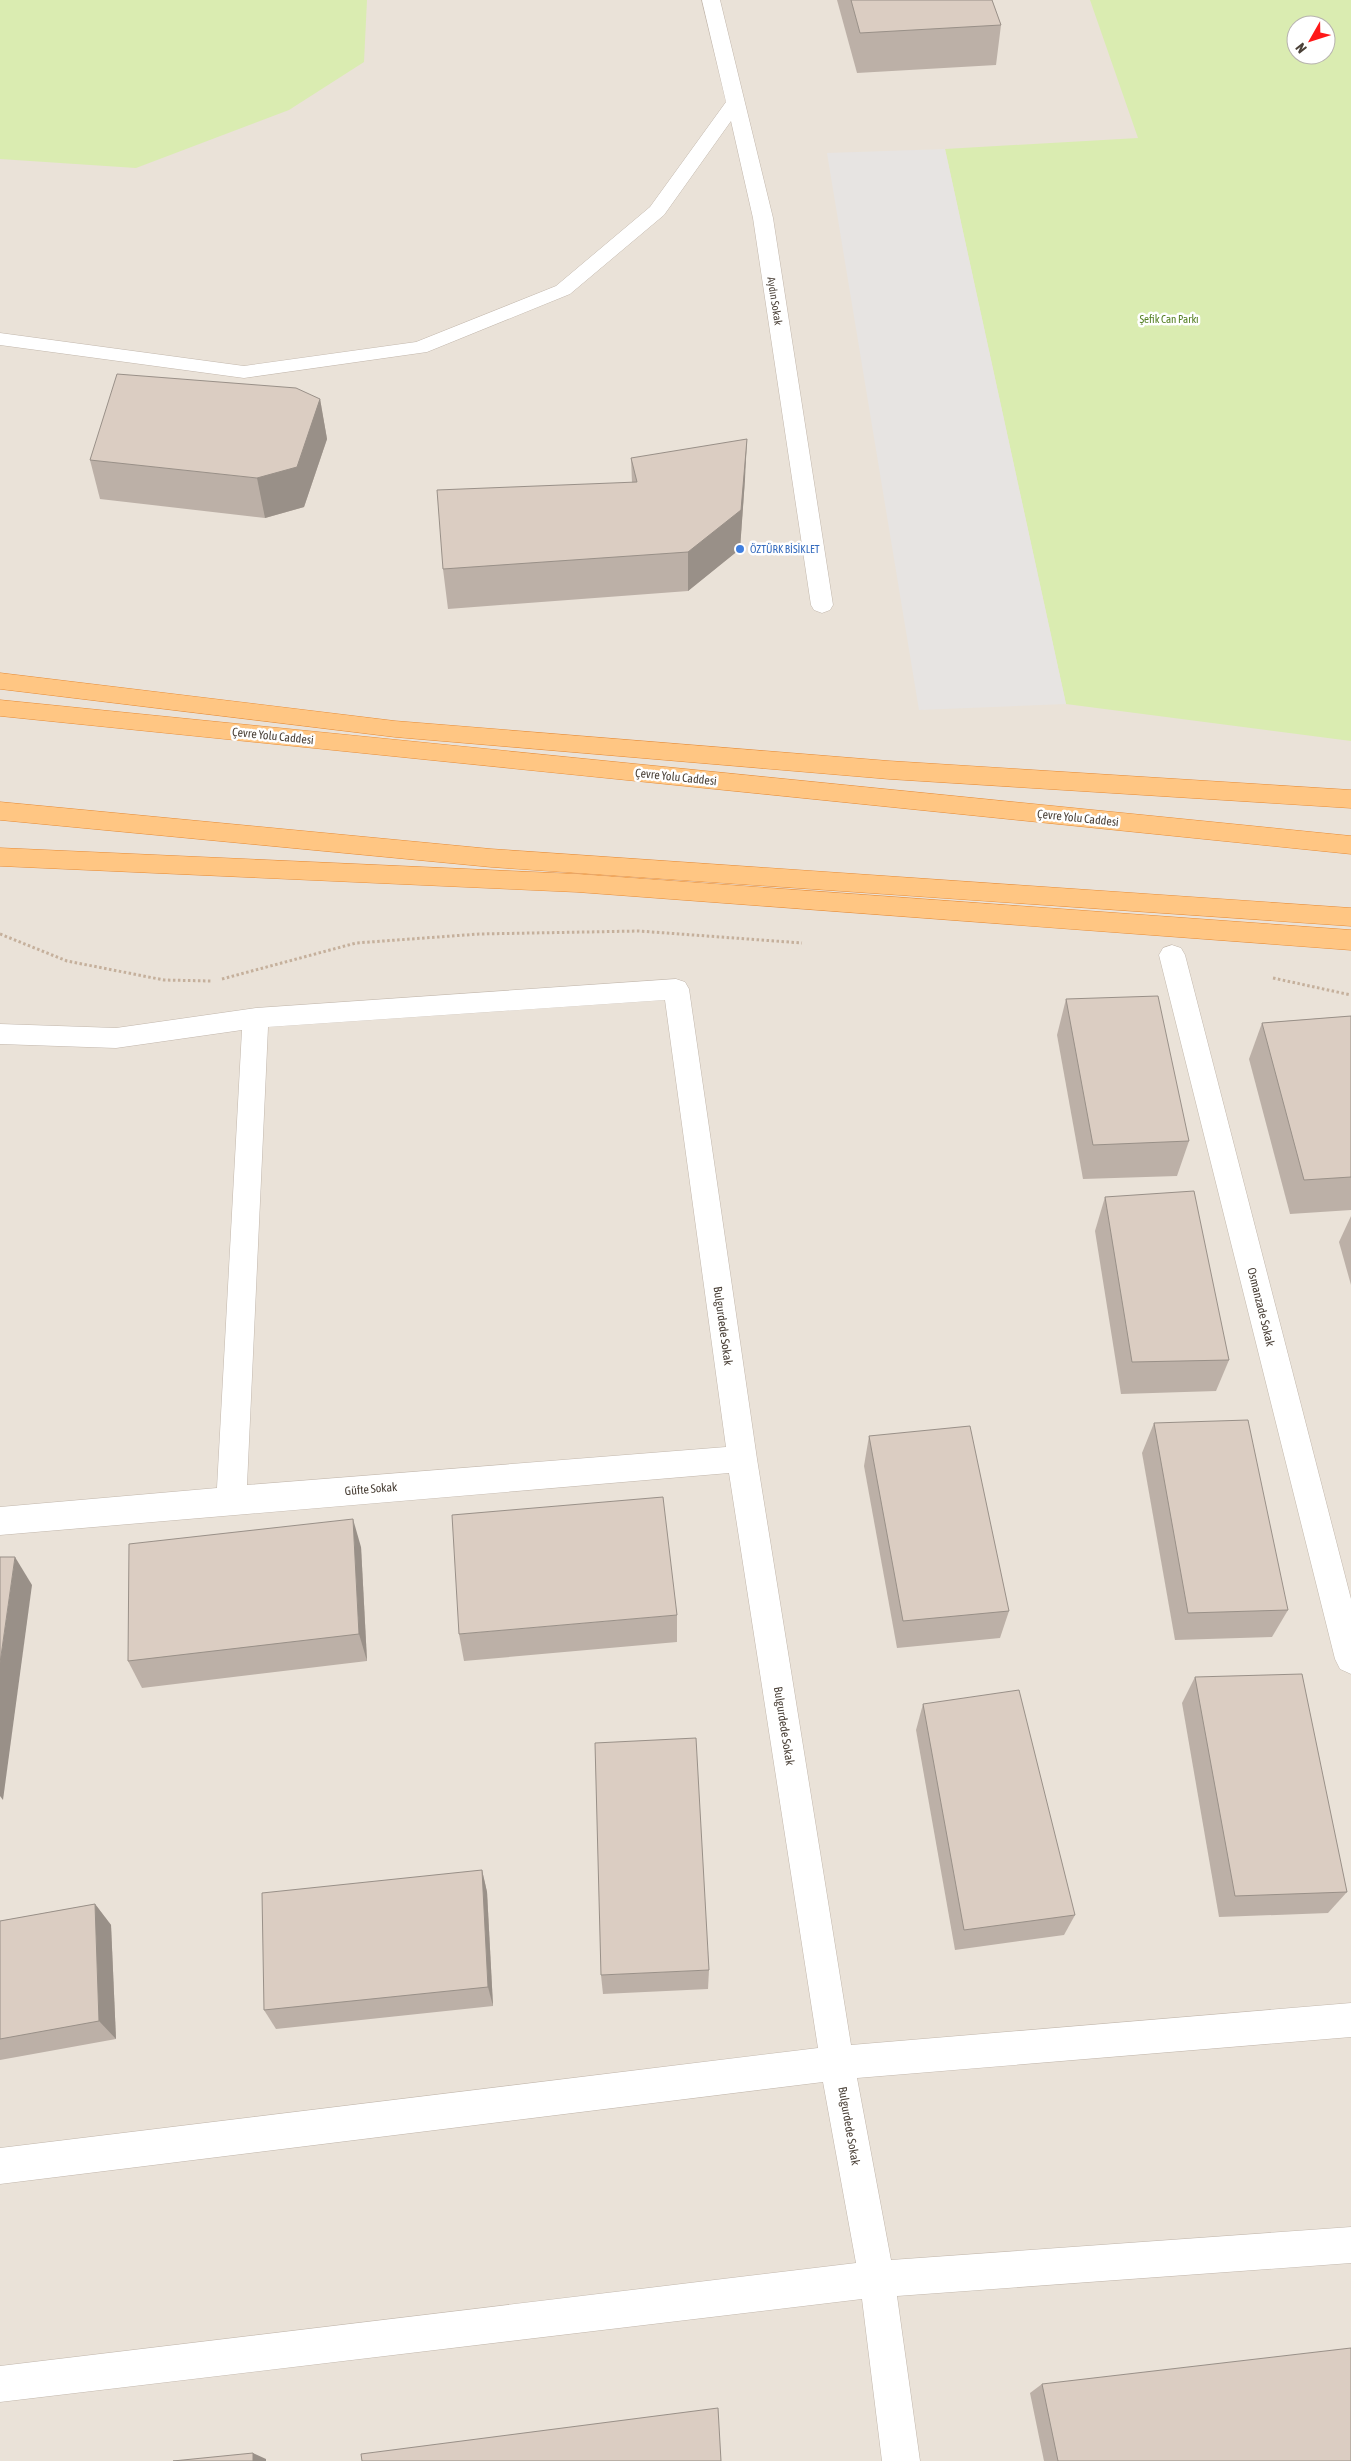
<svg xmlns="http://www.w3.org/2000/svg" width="1351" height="2461" font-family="'Asap Condensed',sans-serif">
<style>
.residential{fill:#eae2d8;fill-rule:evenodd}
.green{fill:#daecb1;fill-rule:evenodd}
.parking{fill:#e7e4e2}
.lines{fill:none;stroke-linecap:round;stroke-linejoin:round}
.minor-casing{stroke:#c2b7ac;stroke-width:1}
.trunk-casing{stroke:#e68a34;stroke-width:1}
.path{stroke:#c5b09c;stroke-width:3;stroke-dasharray:2.5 2.5;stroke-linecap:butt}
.minor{fill:#fff;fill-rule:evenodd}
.trunk{fill:#ffc683;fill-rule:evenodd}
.wall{fill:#bcb0a7}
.shaded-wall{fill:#999088}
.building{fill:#dbcdc2;stroke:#999088}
.shop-dot{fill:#3f7fe0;stroke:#fff;stroke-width:2}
.labels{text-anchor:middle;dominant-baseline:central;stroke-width:5;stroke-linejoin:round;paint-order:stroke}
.far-street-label{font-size:11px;fill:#4a4037;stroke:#fff}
.far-park-label{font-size:11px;fill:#568126;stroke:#fff}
.far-shop-label{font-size:11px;fill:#366cbe;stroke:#fff;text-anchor:start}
.street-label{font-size:12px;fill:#4a4037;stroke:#fff}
</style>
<rect width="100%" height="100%" fill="#f6f1ea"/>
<path class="residential" d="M0 0H1351V2461H0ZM1296 25H1326V55H1296Z"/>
<g class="green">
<polygon points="0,0 367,0 364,62 289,110 136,168 0,159"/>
<path d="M1090 0H1351V741L1066 704 945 149 1138 138ZM1296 25H1326V55H1296Z"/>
</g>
<polygon class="parking" points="945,149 1066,704 919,710 827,153"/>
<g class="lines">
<g class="minor-casing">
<g id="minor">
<polygon points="702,0 720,0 773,218 833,605 830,610 822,613 814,610 811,605 753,218 731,121 664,215 570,294 427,352 244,378 0,345 0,333 244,366 416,342 556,286 650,207 726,102"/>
<polygon points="1172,945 1181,948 1185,955 1351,1599 1351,1674 1340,1669 1335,1659 1159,955 1163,948"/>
<path d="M676 979 685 982 689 989 757 1459 851 2045 1351 2003V2037L857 2078 891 2260 1351 2227V2263L897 2296 920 2461H882L862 2299 0 2402V2366L856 2263 823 2082 0 2184V2148L818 2048 729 1473 0 1535V1507L217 1488 242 1030 116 1048 0 1044V1024L116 1028 256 1008ZM665 1000 726 1447 247 1485 268 1027Z"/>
</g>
</g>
<g class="trunk-casing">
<g id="trunk">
<polygon points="0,673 395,721 889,761 1351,790 1351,808 889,779 395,737 0,689"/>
<polygon points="0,700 1351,836 1351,854 0,716"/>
<polygon points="0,802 491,849 1351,908 1351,926 491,867 0,820"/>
<polygon points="0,848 577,874 1351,930 1351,950 577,892 0,866"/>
</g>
</g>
<g class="path">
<polyline points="0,934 67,961 164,980 211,981"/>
<polyline points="1273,978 1351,995"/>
<polyline points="222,979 356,943 479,934 639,931 802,943"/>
</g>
<use href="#minor" class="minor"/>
<use href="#trunk" class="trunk"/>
</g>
<g class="wall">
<polygon points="837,0 992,0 1001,25 996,65 857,73"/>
<polygon points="320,399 327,439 304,507 265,518 100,499 90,460"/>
<polygon points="631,458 745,479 740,549 688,591 448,609 443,569 632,483"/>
<polygon points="1066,999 1189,1141 1177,1176 1083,1179 1057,1035"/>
<polygon points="1351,1016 1351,1210 1290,1214 1249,1059 1262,1023"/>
<polygon points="1105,1197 1229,1360 1216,1391 1121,1394 1095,1231"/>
<polygon points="1351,1216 1351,1285 1339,1242"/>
<polygon points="1154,1423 1288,1610 1272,1637 1175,1640 1142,1453"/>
<polygon points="869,1436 1009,1611 1000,1638 897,1648 864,1466"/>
<polygon points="361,1547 367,1661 142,1688 128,1661"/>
<polygon points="677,1615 677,1642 464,1661 459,1634"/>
<polygon points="1195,1677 1347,1892 1328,1913 1219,1917 1182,1703"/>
<polygon points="923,1704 1075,1915 1064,1935 955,1950 916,1730"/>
<polygon points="482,1870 487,1892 493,2006 276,2029 264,2010"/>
<polygon points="95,1904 111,1925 116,2039 0,2060 0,1921"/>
<polygon points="709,1970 708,1989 603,1994 601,1975"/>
<polygon points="1042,2384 1351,2461 1044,2461 1030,2393"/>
</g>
<g class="shaded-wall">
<polygon points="320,399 327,439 304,507 265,518 257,478"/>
<polygon points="747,439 745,479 740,549 688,591 688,552"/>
<polygon points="353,1519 361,1547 367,1661 359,1634"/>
<polygon points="15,1557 32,1585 3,1800 0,1796 0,1663"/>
<polygon points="482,1870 487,1892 493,2006 488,1987"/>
<polygon points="95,1904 111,1925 116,2039 99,2021"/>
<polygon points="253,2453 266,2459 266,2461 253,2461"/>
</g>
<g class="building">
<polygon points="851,0 992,0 1001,25 860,33"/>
<polygon points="117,374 296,388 320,399 297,467 257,478 90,460"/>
<polygon points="747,439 741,510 688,552 443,569 437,490 637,482 631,458"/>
<polygon points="1158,996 1189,1141 1093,1145 1066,999"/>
<polygon points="1351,1016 1351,1177 1304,1180 1262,1023"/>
<polygon points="1194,1191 1229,1360 1132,1362 1105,1197"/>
<polygon points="1248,1420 1288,1610 1188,1613 1154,1423"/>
<polygon points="970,1426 1009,1611 903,1621 869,1436"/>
<polygon points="663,1497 677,1615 459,1634 452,1515"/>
<polygon points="353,1519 359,1634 128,1661 129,1544"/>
<polygon points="0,1557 15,1557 0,1663"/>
<polygon points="1302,1674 1347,1892 1235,1896 1195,1677"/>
<polygon points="1019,1690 1075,1915 964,1930 923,1704"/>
<polygon points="696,1738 709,1970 601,1975 595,1743"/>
<polygon points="482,1870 488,1987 264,2010 262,1893"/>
<polygon points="95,1904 99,2021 0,2039 0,1921"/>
<polygon points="1351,2348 1351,2461 1058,2461 1042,2384"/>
<polygon points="718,2408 721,2461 362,2461 361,2454"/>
<polygon points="253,2453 253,2461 173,2461"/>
</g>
<circle class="shop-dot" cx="740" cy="549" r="5"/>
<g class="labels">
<g class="far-street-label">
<text transform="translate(775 301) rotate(81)">Aydın Sokak</text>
</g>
<g class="far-park-label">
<text x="1169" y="319">Şefik Can Parkı</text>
</g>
<g class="far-shop-label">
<text x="750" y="549">ÖZTÜRK BİSİKLET</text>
</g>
<g class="street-label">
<text transform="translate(273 736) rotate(6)">Çevre Yolu Caddesi</text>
<text transform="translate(676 777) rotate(6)">Çevre Yolu Caddesi</text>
<text transform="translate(1078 818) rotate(6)">Çevre Yolu Caddesi</text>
<text transform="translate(1261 1307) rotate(76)">Osmanzade Sokak</text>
<text transform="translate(723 1326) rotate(82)">Bulgurdede Sokak</text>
<text transform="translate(371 1489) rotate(-5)">Güfte Sokak</text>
<text transform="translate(784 1726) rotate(81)">Bulgurdede Sokak</text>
<text transform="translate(849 2126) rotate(80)">Bulgurdede Sokak</text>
</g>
</g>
<g transform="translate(1311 40) rotate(231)"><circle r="24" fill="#ffffff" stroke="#b7b3af"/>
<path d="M0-4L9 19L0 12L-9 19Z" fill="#ff1818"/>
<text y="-8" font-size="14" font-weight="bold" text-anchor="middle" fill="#4a4037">N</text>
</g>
</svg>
